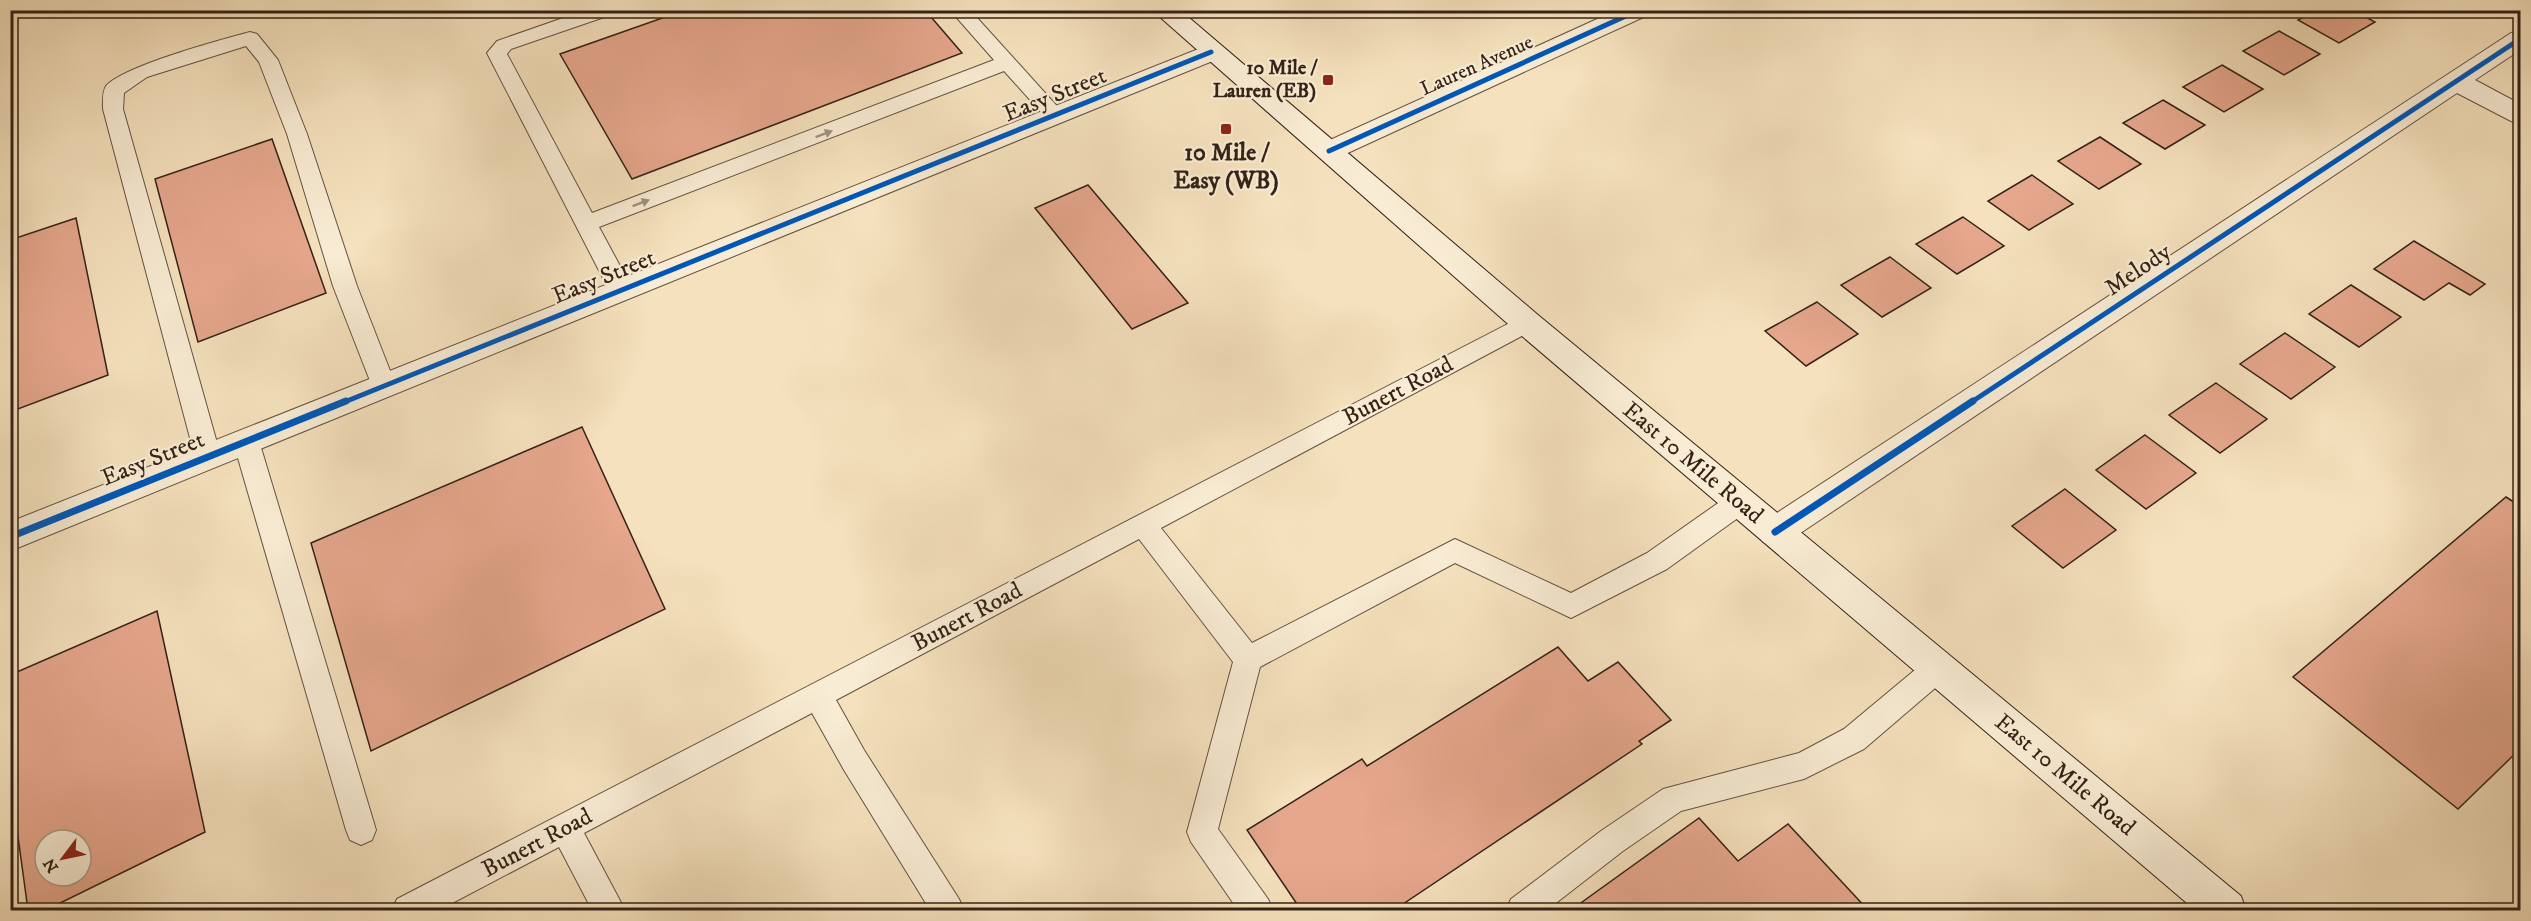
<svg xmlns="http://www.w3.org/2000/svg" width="2531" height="921" font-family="'IM FELL DW Pica',serif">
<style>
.building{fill:#e6a78d;stroke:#342217;stroke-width:1.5;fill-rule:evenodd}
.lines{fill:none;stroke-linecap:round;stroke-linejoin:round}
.lane-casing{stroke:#645240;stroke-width:2}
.street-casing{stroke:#645240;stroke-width:2}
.secondary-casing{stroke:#342217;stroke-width:2}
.lane{fill:#f8ecd4;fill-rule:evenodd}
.street{fill:#f8ecd4;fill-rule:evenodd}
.secondary{fill:#f8ecd4;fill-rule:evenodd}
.cycleway-far1-casing{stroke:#f8ecd4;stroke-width:8}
.cycleway-casing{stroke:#f8ecd4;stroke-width:10}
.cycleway-far1{stroke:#0057b8;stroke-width:5}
.cycleway{stroke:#0057b8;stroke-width:7}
.oneway{fill:#a0917f}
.poi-dot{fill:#8f2418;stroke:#f8ecd4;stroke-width:2}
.labels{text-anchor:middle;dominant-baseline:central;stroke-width:4.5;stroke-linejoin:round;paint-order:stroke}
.far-street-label{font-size:20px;fill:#342217;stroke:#f8ecd4}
.far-poi-label{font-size:20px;font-weight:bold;fill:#342217;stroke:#f8ecd4;text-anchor:end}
.street-label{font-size:24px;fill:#342217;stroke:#f8ecd4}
.poi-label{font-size:24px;font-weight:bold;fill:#342217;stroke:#f8ecd4}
</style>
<rect width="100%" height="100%" fill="#f5e1bd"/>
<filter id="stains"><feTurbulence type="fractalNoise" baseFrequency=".00333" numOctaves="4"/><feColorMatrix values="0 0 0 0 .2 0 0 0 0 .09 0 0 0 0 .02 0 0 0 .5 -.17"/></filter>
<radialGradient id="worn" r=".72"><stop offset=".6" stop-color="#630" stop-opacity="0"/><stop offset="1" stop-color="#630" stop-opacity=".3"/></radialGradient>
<g class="building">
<polygon points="685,10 925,10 962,53 632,179 560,54"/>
<polygon points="2315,10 2353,10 2375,22 2339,43 2298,20"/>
<polygon points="2279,31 2320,54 2284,75 2243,51"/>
<polygon points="2222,65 2263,89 2224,112 2183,87"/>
<polygon points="2163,100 2205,125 2165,149 2123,123"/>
<polygon points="2100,137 2141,164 2099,189 2058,161"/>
<polygon points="272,139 326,293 198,342 155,179"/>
<polygon points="2032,175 2073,204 2029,230 1988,201"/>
<polygon points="1088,185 1188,303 1132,329 1035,208"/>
<polygon points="1963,217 2004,246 1957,274 1916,244"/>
<polygon points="76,218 108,375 10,412 10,240"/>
<polygon points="2414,241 2485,284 2470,295 2449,283 2424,300 2374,269"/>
<polygon points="1890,257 1931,288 1882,317 1841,285"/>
<polygon points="2351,285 2401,317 2359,347 2309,314"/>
<polygon points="1817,302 1858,334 1806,366 1765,331"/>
<polygon points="2285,333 2335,367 2291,399 2240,364"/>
<polygon points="2216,383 2267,419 2220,453 2169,415"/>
<polygon points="582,427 665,609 371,751 311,543"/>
<polygon points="2145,435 2196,473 2146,509 2096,470"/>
<polygon points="2065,489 2116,530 2063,568 2012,526"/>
<polygon points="2506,497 2520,506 2520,749 2458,809 2293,677"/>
<path d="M157 611 205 832 46 910H28L10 778V675ZM45 840H81V876H45Z"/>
<polygon points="1558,647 1588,681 1618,662 1671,720 1639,741 1642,744 1394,910 1301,910 1247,830 1362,759 1367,766"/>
<polygon points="1699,818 1738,861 1788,824 1868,910 1571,910"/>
</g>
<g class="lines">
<g class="lane-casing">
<g id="lane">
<polygon points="586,10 615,10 613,14 511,49 507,54 592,213 994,60 950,10 970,10 1065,115 1062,120 1055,122 1048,120 1004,71 599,227 633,290 629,296 621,298 613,296 609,290 487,53 497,41"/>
<path d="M250 32 257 34 278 60 307 134 357 286 396 386 393 393 384 395 375 393 372 386 333 286 287 134 259 62 246 46 147 77 124 93 123 109 221 457 217 464 208 467 199 464 195 457 103 109C103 102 102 92 106 86 124 66 220 40 250 32Z"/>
<polygon points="1527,314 1535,317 1539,323 1535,329 1161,528 1252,643 1455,539 1571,593 1647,553 1731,494 1740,491 1749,494 1753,502 1749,510 1667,569 1571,618 1455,563 1260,667 1218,829 1268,899 1273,910 1238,910 1191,842 1187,832 1233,662 1139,539 836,700 864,750 959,899 964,910 930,910 844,770 812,713 584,833 625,910 592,910 559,847 439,910 392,910 397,899"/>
<polygon points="246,431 255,434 259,441 376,830 372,840 361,845 350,840 346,830 233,441 237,434"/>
<polygon points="1938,655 1948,659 1952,668 1948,677 1864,749 1804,779 1681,811 1623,851 1547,910 1506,910 1511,899 1601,831 1663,789 1799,753 1844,729 1928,659"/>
</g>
</g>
<g class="street-casing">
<g id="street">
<polygon points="1617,10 1651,10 1648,15 1339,157 1329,160 1319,157 1315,151 1319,145"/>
<polygon points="2520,31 2520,50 2475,80 2520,104 2520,124 2511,121 2457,93 1787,542 1775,546 1763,542 1758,532 1763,522 2511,33"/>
<polygon points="1211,44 1220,46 1224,52 1220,58 10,551 10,522"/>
</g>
</g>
<g class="secondary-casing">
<polygon id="secondary" points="1152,10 1180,10 1538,315 2241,896 2246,910 2195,910 1516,331"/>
</g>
<use href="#lane" class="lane"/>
<use href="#street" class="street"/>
<use href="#secondary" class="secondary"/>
<g class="cycleway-far1-casing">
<g id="cycleway-far1">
<polyline points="1329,151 1639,10"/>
<polyline points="342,403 1211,52"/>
<polyline points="1970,403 2520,39"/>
</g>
</g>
<g class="cycleway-casing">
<g id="cycleway">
<polyline points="1775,532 1973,401"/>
<polyline points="10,537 346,401"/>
</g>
</g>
<use href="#cycleway-far1" class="cycleway-far1"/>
<use href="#cycleway" class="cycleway"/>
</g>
<defs><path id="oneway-solid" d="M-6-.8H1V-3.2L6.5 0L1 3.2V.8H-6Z" transform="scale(1.5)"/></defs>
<g class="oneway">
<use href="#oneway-solid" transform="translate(824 134) rotate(-21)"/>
<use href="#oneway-solid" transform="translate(641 203) rotate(-21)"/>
</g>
<g class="poi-dot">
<rect x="1322" y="74" width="12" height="12" rx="3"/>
<rect x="1220" y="123" width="12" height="12" rx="3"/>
</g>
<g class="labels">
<g class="far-street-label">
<text transform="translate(1477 66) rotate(-24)">Lauren Avenue</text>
</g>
<g class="far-poi-label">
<text x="1316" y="68">10 Mile /<tspan x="1316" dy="23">Lauren (EB)</tspan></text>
</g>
<g class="street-label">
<text transform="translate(1055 95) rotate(-22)">Easy Street</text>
<text transform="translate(2138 270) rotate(-34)">Melody</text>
<text transform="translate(604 277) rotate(-22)">Easy Street</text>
<text transform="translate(1398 391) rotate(-28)">Bunert Road</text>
<text transform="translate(153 459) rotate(-22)">Easy Street</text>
<text transform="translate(1693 463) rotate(40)">East 10 Mile Road</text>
<text transform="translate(967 617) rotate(-28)">Bunert Road</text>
<text transform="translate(2065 775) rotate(40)">East 10 Mile Road</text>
<text transform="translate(537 843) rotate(-28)">Bunert Road</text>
</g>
<g class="poi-label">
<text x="1226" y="153">10 Mile /<tspan x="1226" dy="28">Easy (WB)</tspan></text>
</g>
</g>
<rect width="2531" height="921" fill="none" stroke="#f5e1bd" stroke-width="36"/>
<rect x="12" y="12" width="2507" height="897" fill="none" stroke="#342217" stroke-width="3"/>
<rect x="18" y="18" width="2495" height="885" fill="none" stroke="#342217" stroke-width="1.5"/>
<g transform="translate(63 858) rotate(238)"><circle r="28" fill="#f8ecd4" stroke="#aa9b88" stroke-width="1.5"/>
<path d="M0-4.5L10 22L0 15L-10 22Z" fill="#8f2418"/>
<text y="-9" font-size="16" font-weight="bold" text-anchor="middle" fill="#342217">N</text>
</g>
<rect width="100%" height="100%" filter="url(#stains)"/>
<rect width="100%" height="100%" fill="url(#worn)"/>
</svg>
